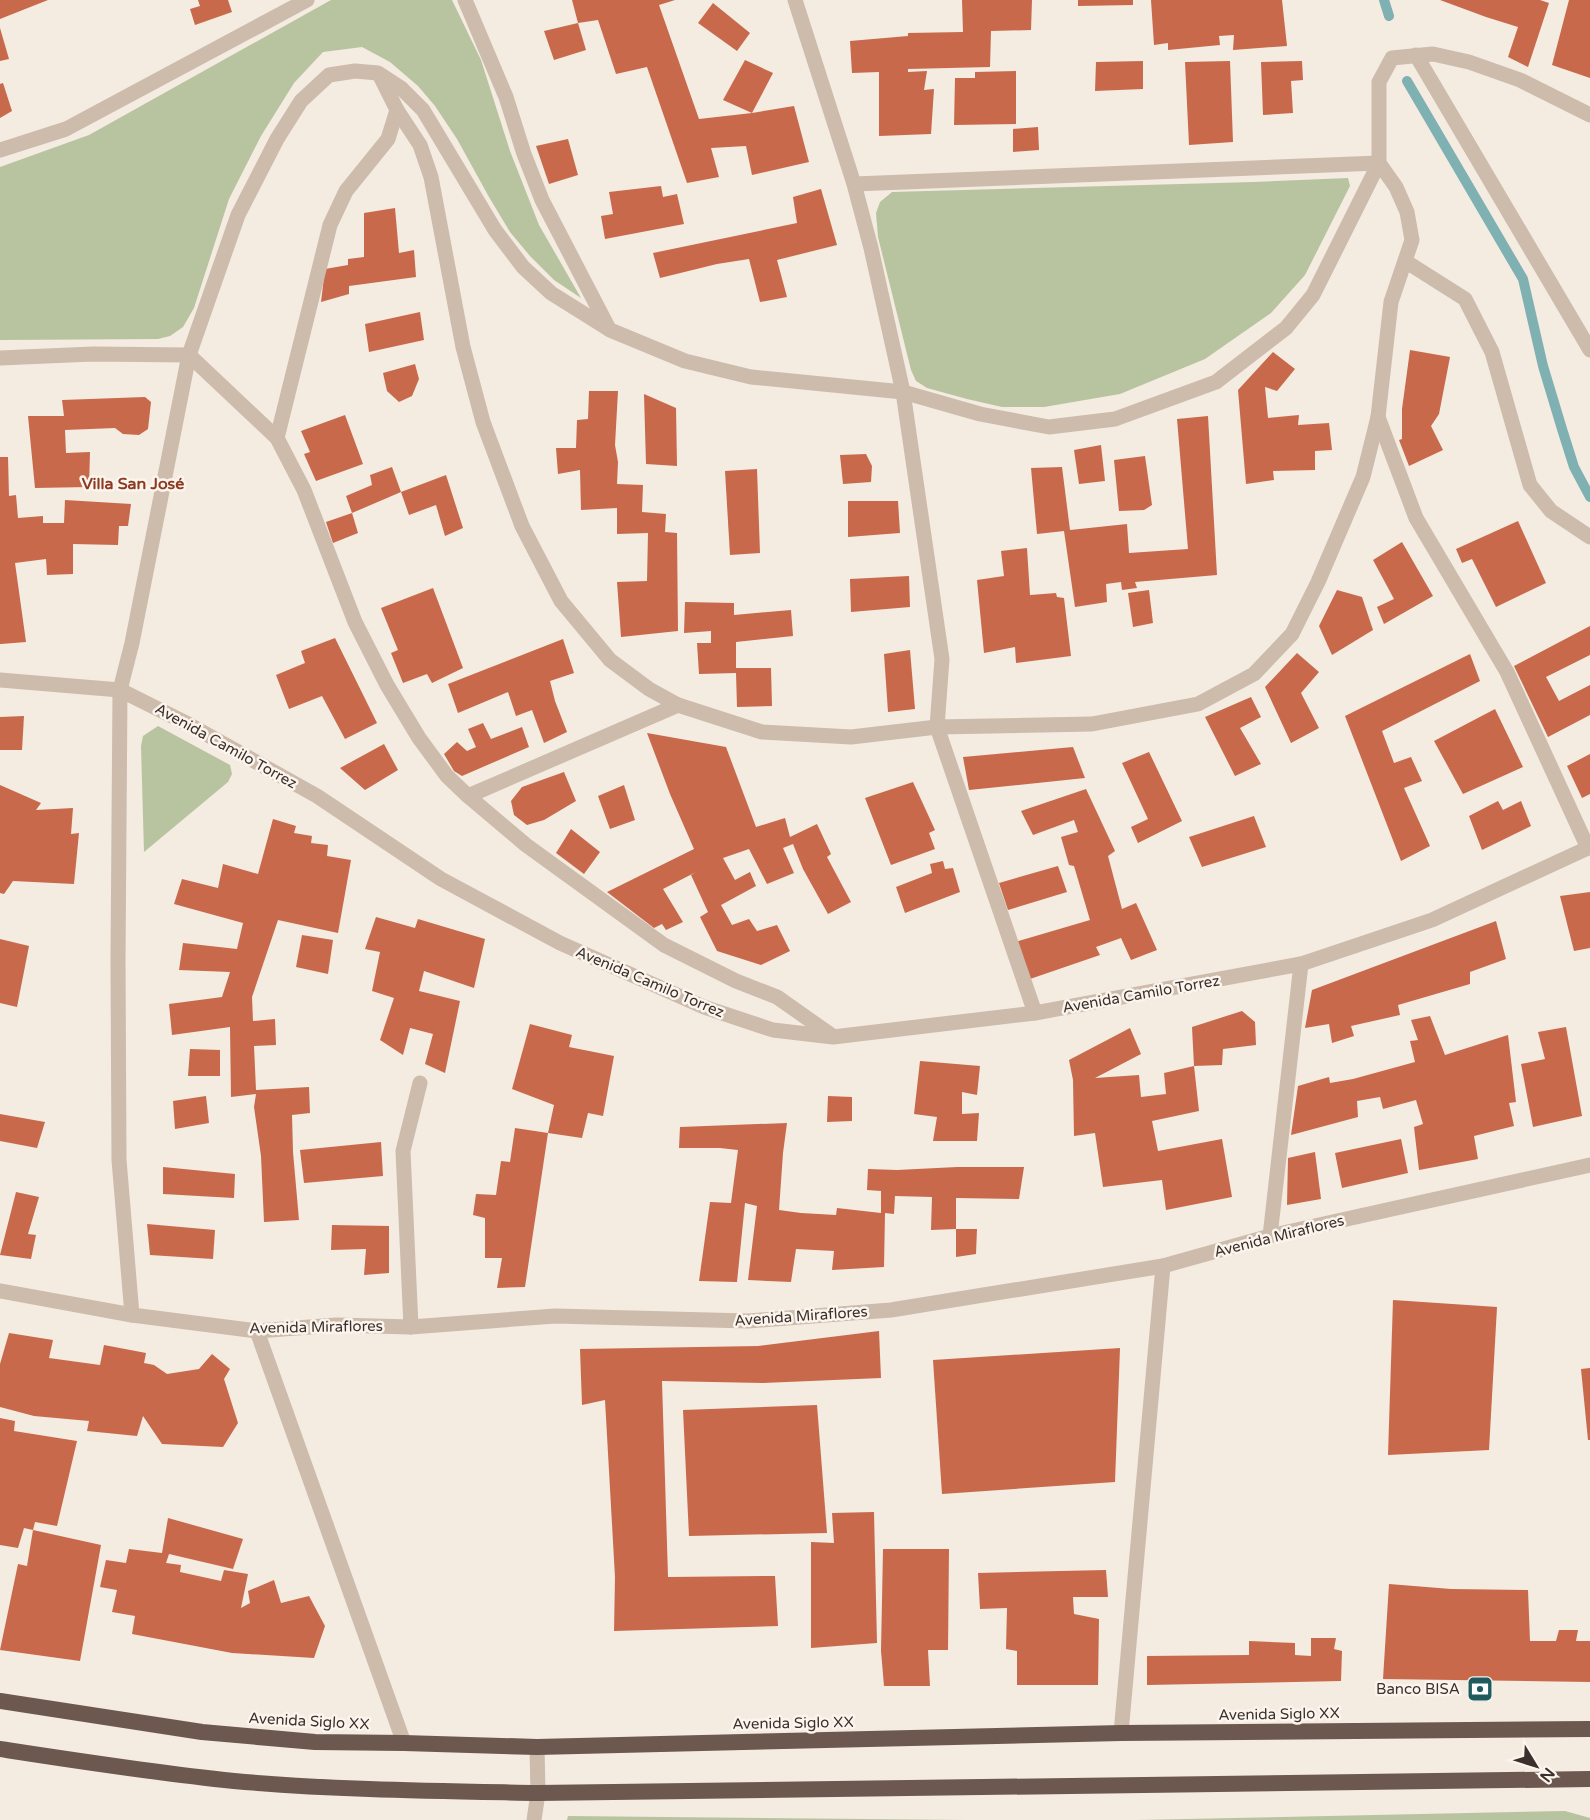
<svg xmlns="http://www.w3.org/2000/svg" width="1590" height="1820" font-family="'Varela Round',sans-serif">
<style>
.green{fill:#b8c4a0}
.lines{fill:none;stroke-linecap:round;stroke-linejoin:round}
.stream{stroke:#7fb0b2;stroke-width:10}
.building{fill:#c8694b}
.minor{stroke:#cdbbac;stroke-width:15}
.tertiary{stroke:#cdbbac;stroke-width:15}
.trunk{stroke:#6c584f;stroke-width:16}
.labels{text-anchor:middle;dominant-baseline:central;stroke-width:5;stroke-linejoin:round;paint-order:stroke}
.street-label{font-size:15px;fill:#3b302b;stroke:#fbf5ee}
.poi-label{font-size:15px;fill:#3b302b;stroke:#fbf5ee;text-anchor:end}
.neighbourhood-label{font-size:16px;font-weight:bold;fill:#8c3b22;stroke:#fbf5ee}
</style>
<rect width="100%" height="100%" fill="#f4ebe1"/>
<g class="green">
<polygon points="331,0 452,0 481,60 510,151 539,225 581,298 554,280 530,256 510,232 489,197 457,139 435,106 418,86 390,62 362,47 323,52 294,83 261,136 229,199 194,308 183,327 170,336 158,339 0,340 0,167 89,135"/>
<polygon points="1348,178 1350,186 1305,275 1271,313 1205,359 1120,394 1044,407 1002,407 967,399 927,388 916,381 911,370 878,237 876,213 880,202 892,192 1254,182"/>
<polygon points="158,726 230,765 232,774 228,782 144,852 141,746 143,736"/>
<polygon points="1565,1811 1590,1818 1590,1820 1137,1820"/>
<polygon points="568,1816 966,1820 567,1820"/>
</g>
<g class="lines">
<g class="stream">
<polyline points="1384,0 1389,16"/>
<polyline points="1407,81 1523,279 1543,366 1562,429 1574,467 1590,497"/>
</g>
</g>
<g class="building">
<polygon points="0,0 48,0 0,19"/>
<polygon points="198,0 228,0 232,12 195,25 190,9 200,6"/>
<polygon points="572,0 675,0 659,5 699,119 752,113 794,106 809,162 752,175 746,146 711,148 719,177 687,183 647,67 616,74 598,20 578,23 586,50 554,60 544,31 578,23"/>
<polygon points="962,0 1032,0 1031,30 991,31 990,67 908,69 908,72 927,71 924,90 934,89 931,134 879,136 879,72 852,73 850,41 908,36 908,33 963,32"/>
<polygon points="1078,0 1133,0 1133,5 1078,6"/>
<polygon points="1151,0 1282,0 1287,46 1233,50 1234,35 1219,36 1220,45 1168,50 1168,43 1154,45"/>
<polygon points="1440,0 1540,0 1549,3 1528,67 1508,57 1518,27 1486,17"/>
<polygon points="1569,0 1590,0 1590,78 1552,65"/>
<polygon points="713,3 750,33 737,51 698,23"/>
<polygon points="0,28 9,59 0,61"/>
<polygon points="745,60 773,73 752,113 723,100"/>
<polygon points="1143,61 1143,89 1095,91 1096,62"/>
<polygon points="1230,61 1233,142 1189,145 1185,62"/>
<polygon points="1302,61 1303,80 1291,81 1293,113 1263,115 1261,62"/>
<polygon points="1016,71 1016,124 954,125 955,78 975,78 975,72"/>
<polygon points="3,83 12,111 0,118 0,84"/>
<polygon points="1038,127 1039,150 1013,152 1013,129"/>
<polygon points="568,139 578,175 549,184 536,146"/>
<polygon points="661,186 663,197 677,194 684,224 605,239 601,216 613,214 609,192"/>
<polygon points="821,189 837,245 777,260 787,297 760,302 749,259 717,264 660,278 653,253 797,223 793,197"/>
<polygon points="395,208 399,253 414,250 416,277 349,286 349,294 321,302 325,269 348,265 348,259 364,257 364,213"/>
<polygon points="420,312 424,340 369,352 365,324"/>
<polygon points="1410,350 1450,357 1439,414 1431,426 1443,450 1409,466 1399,440 1402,439 1402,409"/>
<polygon points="1273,352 1295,369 1277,391 1265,387 1268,418 1299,415 1298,425 1329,423 1332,450 1315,451 1315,470 1273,471 1274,480 1246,484 1238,390"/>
<polygon points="415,364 419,379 412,396 399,402 387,391 383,373"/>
<polygon points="589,391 618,391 615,445 618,462 617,484 643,485 642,512 666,514 665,532 677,533 678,631 621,637 617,582 647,581 648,533 617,534 617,508 581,510 580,470 558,474 556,448 576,448 577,420 588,419"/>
<polygon points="644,394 676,408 677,466 646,464"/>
<polygon points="145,397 151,402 148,429 139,435 123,434 115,428 65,430 66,453 90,452 89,487 35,488 28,416 64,416 62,400"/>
<polygon points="345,415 363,464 316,481 304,454 310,452 301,431"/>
<polygon points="1208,416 1217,575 1135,582 1137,588 1122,590 1121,582 1106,584 1107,602 1075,607 1064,531 1037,534 1031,468 1062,467 1070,530 1127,524 1129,553 1188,549 1177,419"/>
<polygon points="1101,445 1105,481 1079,484 1074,450"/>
<polygon points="866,454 872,466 871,482 843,484 840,455"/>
<polygon points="1145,456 1152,505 1144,510 1119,511 1114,460"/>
<polygon points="0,457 8,457 9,496 16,495 18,518 43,516 43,523 64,523 65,500 131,504 128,526 119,526 118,545 73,544 73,574 47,575 46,559 15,563 26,642 1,644 0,644"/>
<polygon points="392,467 401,492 352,513 358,533 333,543 326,522 352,513 346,496 372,485 370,475"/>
<polygon points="757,469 760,553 730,555 725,471"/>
<polygon points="446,475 463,528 445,536 436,505 409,515 401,492"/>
<polygon points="848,501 898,501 900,533 848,537"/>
<polygon points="1518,521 1546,583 1496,607 1472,559 1462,563 1456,549"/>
<polygon points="1402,542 1433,596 1384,624 1377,607 1394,599 1373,560"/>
<polygon points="1027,548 1030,595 1056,593 1057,597 1064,598 1071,656 1016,663 1015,647 984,653 977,580 1004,576 1001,551"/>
<polygon points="909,576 910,607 851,612 850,579"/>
<polygon points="433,588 463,668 432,683 427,674 403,683 391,653 398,650 381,608"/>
<polygon points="1149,590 1153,623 1133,627 1128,593"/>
<polygon points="1337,590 1362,597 1373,630 1332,655 1319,626"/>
<polygon points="685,602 734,603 734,615 791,610 793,636 736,642 736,668 771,668 772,706 737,707 736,673 699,674 697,643 711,643 711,631 684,633"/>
<polygon points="1590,626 1590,655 1546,677 1559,701 1590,685 1590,715 1548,737 1514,666"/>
<polygon points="335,638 377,723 345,739 322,696 289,709 276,675 305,663 301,651"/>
<polygon points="563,639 574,673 550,681 555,701 567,732 544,743 532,710 516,716 508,692 458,713 448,684"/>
<polygon points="910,650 915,709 888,712 884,654"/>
<polygon points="1297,653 1319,672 1301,693 1319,728 1291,743 1265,687"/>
<polygon points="1470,654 1480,681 1382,731 1394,763 1411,757 1422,781 1404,788 1430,846 1401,861 1345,716"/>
<polygon points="1251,697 1261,717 1240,728 1261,764 1235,776 1205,717"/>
<polygon points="1495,709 1523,767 1463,794 1434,741"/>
<polygon points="24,716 22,750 0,750 0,717"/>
<polygon points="483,723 491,739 522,727 529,747 462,776 454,771 444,754 457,742 467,751 476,747 468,729"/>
<polygon points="647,733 726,747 756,827 785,818 790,837 817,824 831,854 827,857 851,902 828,914 803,869 793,844 783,848 794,873 767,884 749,849 723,858 735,880 750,872 756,886 721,905 732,925 749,919 757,931 777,925 790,951 761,965 717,951 700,917 708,912 691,875 696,872 663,889 683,922 666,930 662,924 654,928 607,892 694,849 670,794"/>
<polygon points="384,744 398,770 365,790 340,768"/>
<polygon points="1073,747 1085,778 969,790 963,757"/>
<polygon points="1149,752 1182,821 1138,843 1131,827 1148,819 1122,763"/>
<polygon points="1590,754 1590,794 1582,798 1567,766"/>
<polygon points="564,772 576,801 544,820 527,825 514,815 511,801 522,787"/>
<polygon points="913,782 935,830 929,833 935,849 891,865 865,798"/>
<polygon points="0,785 41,803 36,810 73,808 71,834 79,833 74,884 13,881 4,894 0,893"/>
<polygon points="624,785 635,820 610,829 598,796"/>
<polygon points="1086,789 1115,851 1108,856 1122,909 1136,903 1157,950 1131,960 1121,938 1096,947 1100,955 1030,979 1015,942 1090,920 1074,866 1069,865 1061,837 1078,832 1074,820 1033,835 1021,811"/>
<polygon points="1498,801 1503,810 1521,801 1531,826 1482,850 1469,816"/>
<polygon points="1254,816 1266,847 1202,867 1189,837"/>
<polygon points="273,819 296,826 294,833 312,836 311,843 328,845 327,856 351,860 338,933 278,920 252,997 253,1021 275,1019 276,1045 254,1046 256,1090 309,1087 310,1113 292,1115 293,1152 299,1220 264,1222 261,1156 254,1107 256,1094 231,1097 230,1027 172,1035 169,1004 222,997 230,972 179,970 183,943 237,949 243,923 174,904 182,879 218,888 223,864 258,874"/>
<polygon points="571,829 600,852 584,874 556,853"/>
<polygon points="943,861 945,869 953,868 960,892 905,913 896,887 932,873 930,864"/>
<polygon points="1058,866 1067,892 1008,910 999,883"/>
<polygon points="1590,892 1590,948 1574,951 1560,896"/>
<polygon points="376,917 415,928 418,919 485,939 474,988 424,971 419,991 460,1001 445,1073 425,1064 433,1034 410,1028 403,1055 380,1040 394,998 372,991 380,952 365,949"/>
<polygon points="1496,921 1506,959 1470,972 1470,984 1398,1005 1400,1015 1351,1026 1354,1036 1332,1043 1329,1024 1305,1028 1312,990"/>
<polygon points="302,935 333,940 328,974 296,967"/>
<polygon points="0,939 29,946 17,1007 0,1003"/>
<polygon points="1242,1011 1255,1022 1256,1045 1223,1049 1222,1065 1194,1066 1199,1111 1152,1121 1158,1151 1222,1139 1232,1197 1166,1210 1162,1180 1103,1187 1095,1133 1074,1136 1073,1080 1069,1060 1130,1028 1141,1054 1095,1078 1139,1075 1141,1097 1166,1094 1164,1073 1194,1066 1192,1027"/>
<polygon points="1430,1016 1445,1055 1508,1035 1516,1102 1509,1103 1514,1126 1474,1136 1478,1159 1419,1170 1414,1127 1423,1124 1416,1100 1383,1109 1380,1097 1357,1101 1358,1117 1291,1135 1298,1086 1329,1077 1330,1083 1353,1079 1415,1062 1410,1041 1418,1040 1411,1020"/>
<polygon points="530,1024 572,1035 569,1047 614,1056 603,1116 588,1113 582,1138 548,1133 554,1105 512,1089"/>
<polygon points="1566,1027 1582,1116 1533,1127 1521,1064 1545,1059 1538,1032"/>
<polygon points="190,1049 220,1050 220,1076 188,1076"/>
<polygon points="920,1061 980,1066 977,1095 962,1092 962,1114 979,1113 977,1141 933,1141 937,1117 914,1114"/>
<polygon points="206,1096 209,1123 175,1129 173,1101"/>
<polygon points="828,1096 852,1097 852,1121 827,1122"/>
<polygon points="0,1114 45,1122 37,1148 0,1141"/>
<polygon points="787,1123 783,1153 779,1210 801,1213 836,1215 837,1208 881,1213 881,1191 867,1190 868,1169 897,1170 957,1167 1024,1167 1019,1199 956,1198 956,1229 977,1229 976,1254 956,1257 956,1229 931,1230 932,1197 895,1196 894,1214 885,1213 884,1267 832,1270 834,1251 796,1249 791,1282 748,1280 757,1206 745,1203 737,1282 699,1281 710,1202 731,1203 738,1150 720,1148 679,1148 680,1127"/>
<polygon points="515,1128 548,1133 525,1287 497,1288 502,1258 485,1258 485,1218 473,1215 476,1194 496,1195 501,1161 510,1162"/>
<polygon points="1401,1139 1408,1173 1342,1188 1335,1153"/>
<polygon points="381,1142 383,1176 304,1183 300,1150"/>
<polygon points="1315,1152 1321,1199 1287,1205 1288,1158"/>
<polygon points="163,1167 235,1174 234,1198 163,1194"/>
<polygon points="16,1192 39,1197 28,1234 36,1235 31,1259 0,1255"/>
<polygon points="147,1224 215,1230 213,1259 150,1255"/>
<polygon points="332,1225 389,1226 389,1273 364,1275 366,1249 331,1250"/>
<polygon points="1393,1300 1497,1307 1489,1450 1388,1455"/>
<polygon points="879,1331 881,1378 763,1383 662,1381 668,1577 775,1576 778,1626 614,1631 615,1577 605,1400 582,1405 580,1349 758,1346"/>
<polygon points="9,1333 53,1340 49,1358 100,1365 104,1345 146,1353 144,1363 154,1365 167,1374 199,1369 212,1354 230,1369 224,1379 238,1423 223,1447 162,1444 143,1416 137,1436 87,1431 89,1421 34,1416 0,1407 0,1364"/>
<polygon points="1120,1348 1115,1482 942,1494 933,1360"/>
<polygon points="1590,1368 1590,1440 1588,1440 1581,1369"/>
<polygon points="817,1405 827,1533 689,1536 683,1410"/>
<polygon points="0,1418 15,1421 14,1431 77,1441 57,1526 35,1522 33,1530 24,1528 18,1548 0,1545"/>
<polygon points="874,1512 877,1643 811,1648 811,1542 834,1543 832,1513"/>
<polygon points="168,1518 243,1539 233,1569 169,1554 166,1563 181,1565 180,1572 221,1581 224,1570 248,1574 241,1608 250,1603 248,1591 274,1580 281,1603 309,1596 325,1626 314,1658 232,1653 132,1634 135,1616 112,1612 117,1590 100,1587 106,1560 126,1563 129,1549 162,1553"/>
<polygon points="33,1530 101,1545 80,1661 0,1650 18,1564 27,1566"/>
<polygon points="883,1549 949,1549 948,1650 928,1650 930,1686 884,1686 881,1651"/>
<polygon points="1106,1570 1108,1597 1073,1597 1074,1614 1099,1619 1098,1685 1017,1685 1017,1651 1006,1649 1007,1608 980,1609 978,1573"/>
<polygon points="1389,1584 1451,1589 1528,1590 1530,1641 1556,1641 1559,1630 1578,1630 1576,1641 1590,1641 1590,1682 1383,1679"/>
<polygon points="1311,1638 1336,1638 1334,1649 1342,1651 1341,1681 1147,1685 1147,1656 1249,1655 1249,1641 1295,1643 1295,1655 1311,1656"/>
</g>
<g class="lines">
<g class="minor">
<polyline points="465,0 506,97 524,154 542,200 609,329"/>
<polyline points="795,0 854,184 871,248 903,392 942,659 937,727 1035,1013"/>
<polyline points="1416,55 1590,350"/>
<polyline points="380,76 397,110 420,145 431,177 463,347 483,422 522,526 561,601 610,660 649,689 678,705 762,732 851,737 937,727 1092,724 1198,704 1254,674 1292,634 1318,582 1363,477 1378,417 1391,302 1412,240 1407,212 1396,187 1379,163 1379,82 1392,58 1433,54 1469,62 1520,80 1590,115"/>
<polyline points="0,150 66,129 307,0"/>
<polyline points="1405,261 1465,299 1492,352 1530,485 1551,511 1590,537"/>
<polyline points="0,358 93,354 189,355 277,438 304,490 355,622 387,685 419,738 447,776 468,796 526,845 664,945 736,981 777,997 831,1035"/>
<polyline points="1378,417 1416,518 1507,672 1588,848"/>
<polyline points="277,438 330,225 346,191 388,139 397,110"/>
<polyline points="0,680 120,690 188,724 317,796 441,879 560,943 704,1007 773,1030 833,1037 1035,1013 1301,964 1432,920 1590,847"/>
<polyline points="468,796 678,705"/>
<polyline points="1270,1236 1301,964"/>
<polyline points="132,1315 119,1160 118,960 120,690 132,643 189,355 238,215 277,139 301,101 329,75 355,71 378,73 401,88 423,110 495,230 523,267 551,293 610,330 685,361 751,377 903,392 980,414 1049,427 1115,419 1216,382 1286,328 1313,295 1379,163 854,184"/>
<polyline points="411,1327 403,1151 420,1083"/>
<polyline points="257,1331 404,1743"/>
<polyline points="1121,1733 1163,1266"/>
</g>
<g class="tertiary">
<polyline points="0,1291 132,1315 257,1331 336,1325 411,1327 555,1316 748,1321 891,1310 1163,1266 1270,1236 1590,1165"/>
<polyline points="534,1820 538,1793 537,1747"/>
</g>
<g class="trunk">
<polyline points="0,1701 202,1732 315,1742 404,1743 537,1747 1121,1733 1590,1729"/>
<path d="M0 1749C78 1761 155 1773 234 1781 335 1790 436 1791 538 1793L1590 1779"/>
</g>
</g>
<defs>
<g id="bank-square" transform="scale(1.35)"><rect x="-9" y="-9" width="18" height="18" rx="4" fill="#1f5a5e" stroke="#fbf5ee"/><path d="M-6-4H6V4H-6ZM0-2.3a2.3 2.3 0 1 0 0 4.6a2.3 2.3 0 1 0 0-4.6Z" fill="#fff"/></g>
</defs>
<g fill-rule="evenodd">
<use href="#bank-square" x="1480" y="1689"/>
</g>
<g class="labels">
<g class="street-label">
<text transform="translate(226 746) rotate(29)">Avenida Camilo Torrez</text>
<text transform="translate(650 982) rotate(23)">Avenida Camilo Torrez</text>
<text transform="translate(1141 994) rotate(-10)">Avenida Camilo Torrez</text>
<text transform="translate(1279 1236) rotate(-14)">Avenida Miraflores</text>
<text transform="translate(801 1316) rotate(-4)">Avenida Miraflores</text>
<text transform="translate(316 1327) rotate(-1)">Avenida Miraflores</text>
<text transform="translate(1279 1714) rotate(-1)">Avenida Siglo XX</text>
<text transform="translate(309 1721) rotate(3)">Avenida Siglo XX</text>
<text transform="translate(793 1723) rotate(-1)">Avenida Siglo XX</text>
</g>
<g class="poi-label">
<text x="1460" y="1689">Banco BISA</text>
</g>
<g class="neighbourhood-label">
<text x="133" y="484">Villa San José</text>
</g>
</g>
<g transform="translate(1536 1766) rotate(128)" stroke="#fbf5ee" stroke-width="4.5" paint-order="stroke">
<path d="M0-4.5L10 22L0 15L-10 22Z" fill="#3b302b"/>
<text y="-9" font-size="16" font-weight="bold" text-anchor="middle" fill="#3b302b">N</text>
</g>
</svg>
